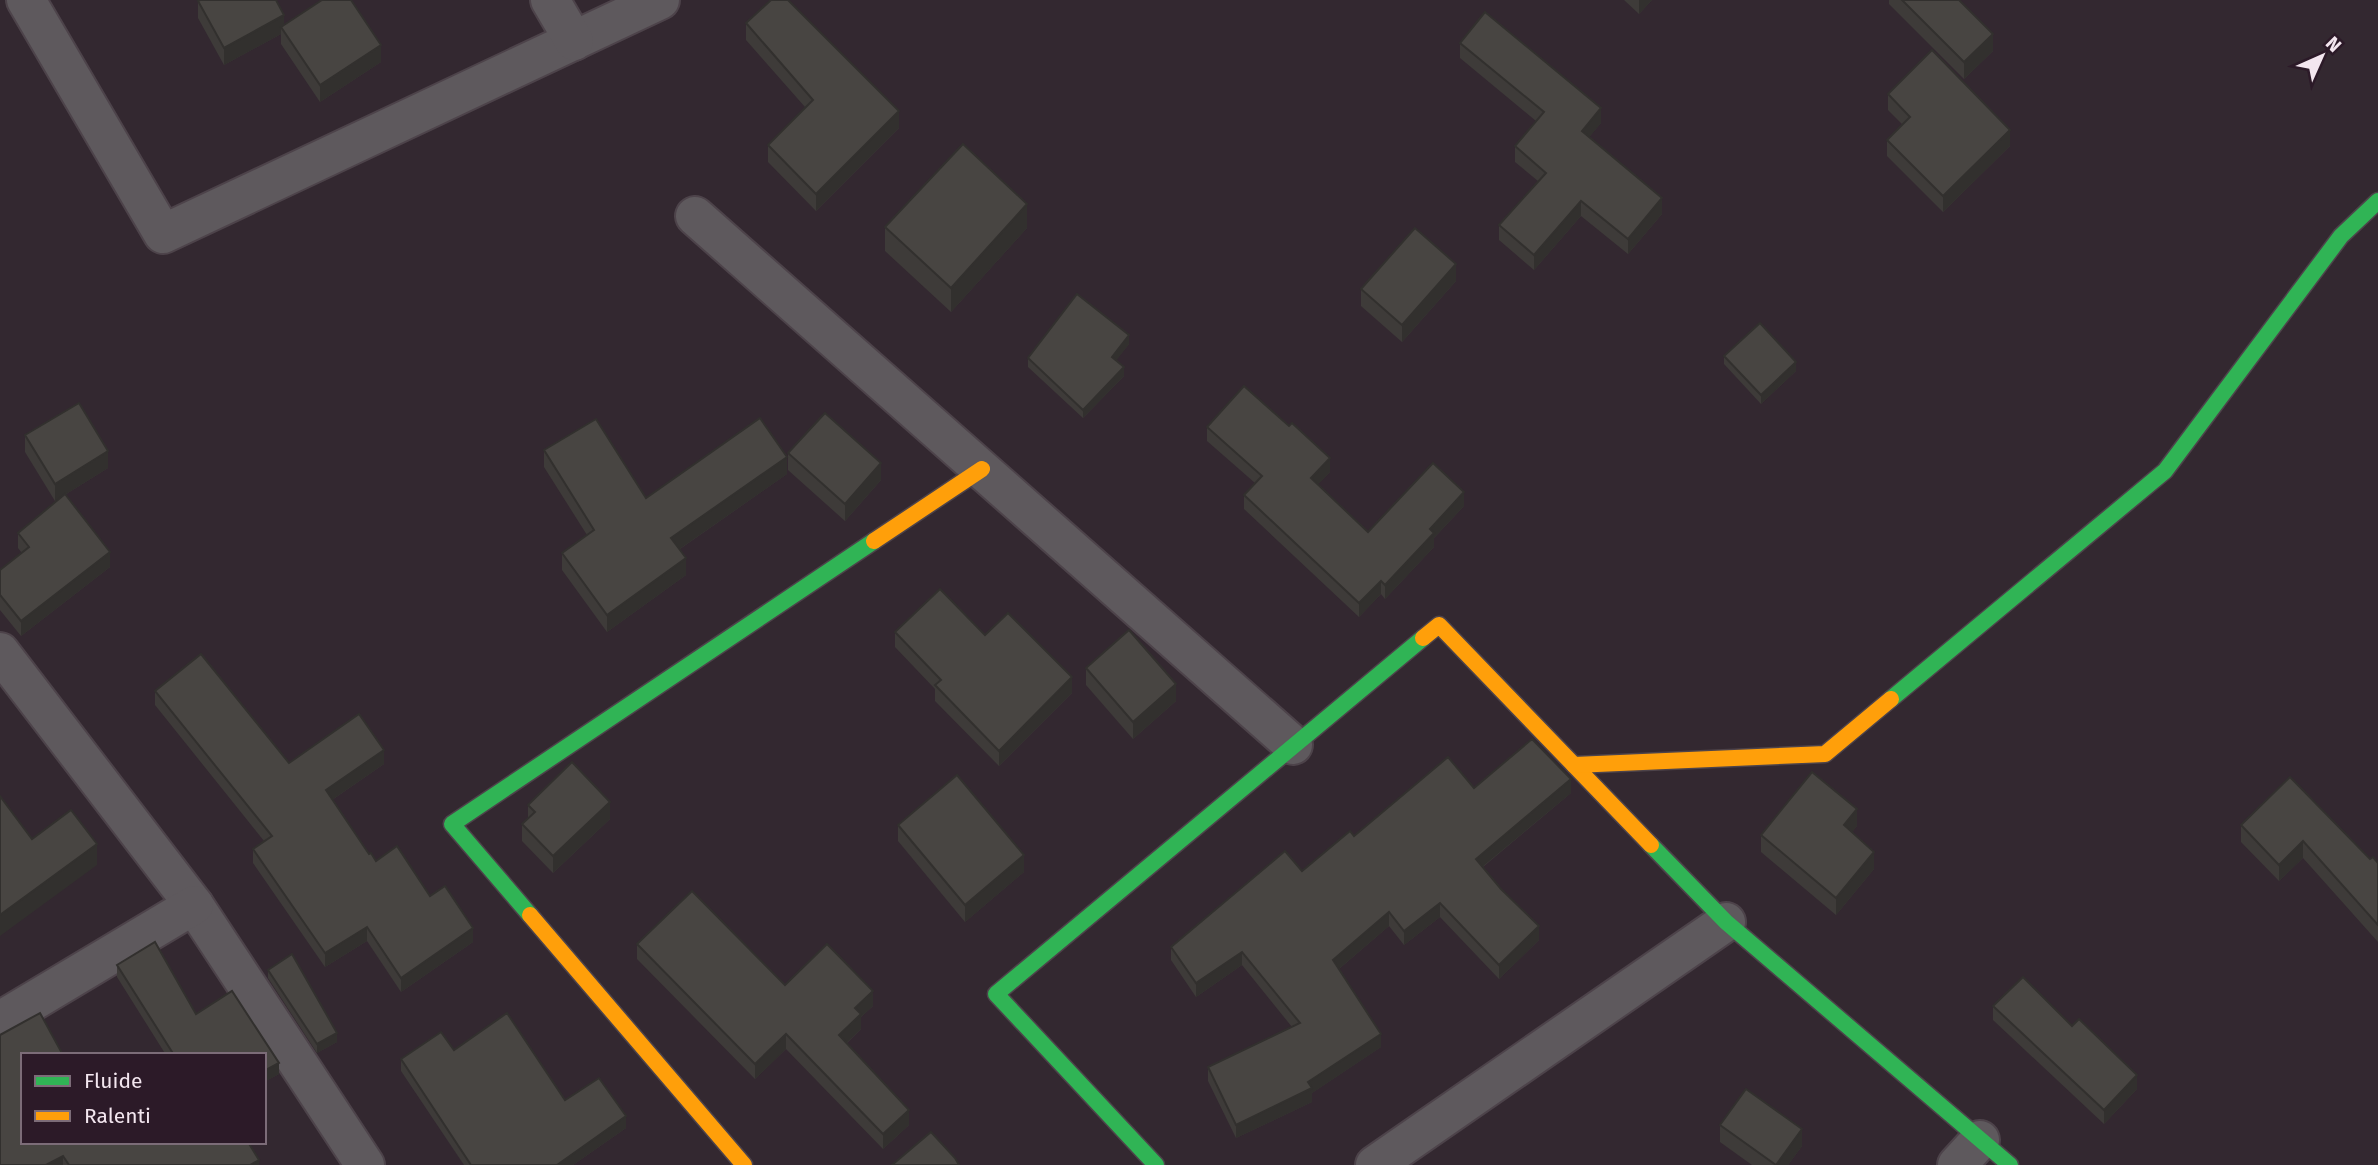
<svg xmlns="http://www.w3.org/2000/svg" width="2378" height="1165" font-family="'Fira Sans',sans-serif">
<style>
.lines{fill:none;stroke-linecap:round;stroke-linejoin:round}
.street-casing{stroke:#4d434a;stroke-width:42}
.fast-casing{stroke:#4d434a;stroke-width:19}
.slow-casing{stroke:#4d434a;stroke-width:19}
.street{stroke:#5e595d;stroke-width:38}
.fast{stroke:#30b455;stroke-width:16}
.slow{stroke:#ff9f0a;stroke-width:16}
.wall{fill:#3e3b39}
.shaded-wall{fill:#32302e}
.building{fill:#484542;stroke:#32302e;stroke-width:2}
</style>
<rect width="100%" height="100%" fill="#332830"/>
<g class="lines">
<g class="street-casing">
<g id="street">
<polyline points="26,0 163,234 660,0"/>
<polyline points="550,0 574,41"/>
<polyline points="695,216 1293,745"/>
<polyline points="0,652 194,905 365,1165"/>
<polyline points="0,1021 194,905"/>
<polyline points="1375,1165 1726,922"/>
<polyline points="1957,1165 1980,1140"/>
</g>
</g>
<g class="fast-casing">
<g id="fast">
<polyline points="1891,699 2165,471 2341,236 2378,201"/>
<polyline points="1651,845 1726,922 2010,1165"/>
<polyline points="530,915 452,824 874,541"/>
<polyline points="1156,1165 996,994 1423,638"/>
</g>
</g>
<g class="slow-casing">
<g id="slow">
<polyline points="874,541 982,469"/>
<polyline points="1423,638 1439,625 1651,845"/>
<polyline points="1574,765 1825,754 1891,699"/>
<polyline points="530,915 744,1165"/>
</g>
</g>
<use href="#street" class="street"/>
<use href="#fast" class="fast"/>
<use href="#slow" class="slow"/>
</g>
<g class="wall">
<polygon points="1624,0 1652,0 1639,14"/>
<polygon points="1889,0 1959,0 1993,51 1964,79 1889,4"/>
<polygon points="198,1 284,25 381,62 320,102 281,44 281,34 224,65 198,18"/>
<polygon points="746,23 899,128 816,211 768,162 768,145 805,107 746,40"/>
<polygon points="1460,43 1601,123 1589,137 1662,214 1628,254 1581,216 1534,270 1499,240 1499,225 1538,181 1515,162 1515,146 1536,121 1460,58"/>
<polygon points="1888,94 2010,146 1943,212 1887,156 1887,140 1902,124 1888,110"/>
<polygon points="885,227 1027,228 951,312 885,251"/>
<polygon points="1456,281 1402,342 1361,306 1361,289"/>
<polygon points="1129,344 1116,360 1124,376 1083,418 1028,367 1028,358"/>
<polygon points="1724,356 1796,371 1761,404 1724,364"/>
<polygon points="1207,427 1330,472 1318,484 1368,532 1464,506 1434,538 1434,547 1385,599 1381,594 1359,617 1244,509 1244,495 1255,483 1207,441"/>
<polygon points="25,435 108,468 55,501 25,452"/>
<polygon points="544,450 646,498 787,474 680,549 686,575 607,632 562,570 562,553 587,535 544,467"/>
<polygon points="788,453 881,480 845,521 788,470"/>
<polygon points="18,533 110,567 21,636 0,610 0,570 22,553 18,548"/>
<polygon points="895,632 985,635 1072,693 999,766 935,701 935,689 895,647"/>
<polygon points="1086,668 1176,701 1133,739 1086,685"/>
<polygon points="155,691 289,763 384,764 332,800 369,854 376,861 430,896 473,942 401,992 367,941 325,967 253,863 253,849 264,841 155,705"/>
<polygon points="1474,788 1571,793 1483,867 1539,940 1499,979 1440,917 1404,945 1389,926 1339,969 1381,1047 1312,1093 1312,1102 1236,1138 1208,1081 1208,1067 1292,1027 1242,965 1196,997 1171,960 1171,947 1302,871 1354,836"/>
<polygon points="528,805 610,819 553,873 522,841 522,824 528,818"/>
<polygon points="898,825 1024,872 965,922 898,841"/>
<polygon points="2241,825 2370,859 2378,863 2378,942 2303,858 2279,881 2241,842"/>
<polygon points="1857,826 1852,832 1874,869 1836,915 1761,852 1761,835"/>
<polygon points="155,942 196,1014 232,991 279,1063 279,1074 264,1082 264,1055 166,1055 117,977 117,965"/>
<polygon points="637,944 785,985 873,1006 861,1017 861,1029 847,1043 909,1125 883,1149 786,1049 755,1079 637,959"/>
<polygon points="268,970 337,1042 317,1053 268,978"/>
<polygon points="1993,1006 2072,1026 2137,1089 2104,1124 1993,1020"/>
<polygon points="454,1050 565,1100 626,1128 573,1165 464,1165 401,1071 401,1059"/>
<polygon points="1720,1125 1802,1146 1788,1165 1752,1165 1720,1142"/>
<polygon points="23,1142 259,1165 0,1165"/>
</g>
<g class="shaded-wall">
<polygon points="1639,0 1652,0 1639,14"/>
<polygon points="284,15 284,32 281,27 281,34 224,65 224,48"/>
<polygon points="1993,34 1993,51 1964,79 1964,62"/>
<polygon points="381,45 381,62 320,102 320,85"/>
<polygon points="1601,108 1601,123 1582,146 1582,131"/>
<polygon points="899,111 899,128 816,211 816,194"/>
<polygon points="2010,130 2010,146 1943,212 1943,196"/>
<polygon points="1662,198 1662,214 1628,254 1628,239"/>
<polygon points="1581,201 1581,216 1534,270 1534,255"/>
<polygon points="1027,204 1027,228 951,312 951,288"/>
<polygon points="1456,264 1456,281 1402,342 1402,325"/>
<polygon points="1129,335 1129,344 1112,366 1112,357"/>
<polygon points="1796,362 1796,371 1761,404 1761,395"/>
<polygon points="1124,367 1124,376 1083,418 1083,410"/>
<polygon points="108,451 108,468 55,501 55,484"/>
<polygon points="787,457 787,474 671,555 671,538"/>
<polygon points="1330,458 1330,472 1311,492 1311,478"/>
<polygon points="881,463 881,480 845,521 845,504"/>
<polygon points="1464,492 1464,506 1434,538 1434,547 1385,599 1385,585 1430,529"/>
<polygon points="110,552 110,567 21,636 21,621"/>
<polygon points="686,558 686,575 607,632 607,615"/>
<polygon points="1381,581 1381,594 1359,617 1359,603"/>
<polygon points="1072,677 1072,693 999,766 999,751"/>
<polygon points="1176,684 1176,701 1133,739 1133,722"/>
<polygon points="384,750 384,764 326,804 326,790"/>
<polygon points="1571,779 1571,793 1476,872 1476,859"/>
<polygon points="610,802 610,819 553,873 553,856"/>
<polygon points="1857,809 1857,826 1844,842 1844,825"/>
<polygon points="2303,841 2303,858 2279,881 2279,865"/>
<polygon points="97,844 97,865 0,936 0,915"/>
<polygon points="1874,852 1874,869 1836,915 1836,898"/>
<polygon points="1024,855 1024,872 965,922 965,905"/>
<polygon points="1440,903 1440,917 1404,945 1404,931"/>
<polygon points="1389,912 1389,926 1333,974 1333,960"/>
<polygon points="1539,926 1539,940 1499,979 1499,965"/>
<polygon points="367,927 367,941 325,967 325,953"/>
<polygon points="473,928 473,942 401,992 401,978"/>
<polygon points="1242,952 1242,965 1196,997 1196,983"/>
<polygon points="873,991 873,1006 861,1017 861,1029 839,1050 839,1035 855,1008"/>
<polygon points="337,1033 337,1042 317,1053 317,1044"/>
<polygon points="786,1034 786,1049 755,1079 755,1064"/>
<polygon points="1381,1034 1381,1047 1312,1093 1312,1102 1236,1138 1236,1125 1308,1082"/>
<polygon points="279,1063 279,1074 264,1082 264,1071"/>
<polygon points="2137,1075 2137,1089 2104,1124 2104,1110"/>
<polygon points="909,1110 909,1125 883,1149 883,1134"/>
<polygon points="626,1116 626,1128 573,1165 557,1165"/>
<polygon points="1802,1129 1802,1146 1788,1165 1776,1165"/>
<polygon points="63,1156 63,1165 46,1165"/>
<polygon points="259,1160 259,1165 250,1165"/>
</g>
<g class="building">
<polygon points="200,0 276,0 284,15 224,48 198,1"/>
<polygon points="322,0 351,0 381,45 320,85 281,27"/>
<polygon points="771,0 788,0 899,111 816,194 768,145 813,100 746,23"/>
<polygon points="1902,0 1959,0 1993,34 1964,62"/>
<polygon points="1485,12 1601,108 1582,131 1662,198 1628,239 1581,201 1534,255 1499,225 1546,173 1515,146 1544,112 1460,43"/>
<polygon points="1932,50 2010,130 1943,196 1887,140 1910,117 1888,94"/>
<polygon points="963,144 1027,204 951,288 885,227"/>
<polygon points="1415,228 1456,264 1402,325 1361,289"/>
<polygon points="1077,294 1129,335 1112,357 1124,367 1083,410 1028,358"/>
<polygon points="1760,323 1796,362 1761,395 1724,356"/>
<polygon points="1244,386 1289,426 1292,423 1330,458 1311,478 1368,532 1433,463 1464,492 1430,529 1434,533 1385,585 1381,581 1359,603 1244,495 1262,476 1207,427"/>
<polygon points="79,403 108,451 55,484 25,435"/>
<polygon points="825,413 881,463 845,504 788,453"/>
<polygon points="760,418 787,457 671,538 686,558 607,615 562,553 594,530 544,450 596,419 646,498"/>
<polygon points="65,494 110,552 21,621 0,595 0,570 29,547 18,533"/>
<polygon points="940,589 985,635 1008,613 1072,677 999,751 935,685 941,680 895,632"/>
<polygon points="1129,630 1176,684 1133,722 1086,668"/>
<polygon points="201,654 289,763 359,714 384,750 326,790 369,854 371,853 376,861 397,846 430,896 445,886 473,928 401,978 367,927 325,953 253,849 272,836 155,691"/>
<polygon points="1532,739 1571,779 1476,859 1501,889 1539,926 1499,965 1440,903 1404,931 1389,912 1333,960 1381,1034 1308,1082 1312,1088 1236,1125 1208,1067 1300,1023 1242,952 1196,983 1171,947 1285,851 1302,871 1350,831 1354,836 1448,757 1474,788"/>
<polygon points="572,762 610,802 553,856 522,824 535,812 528,805"/>
<polygon points="1812,772 1857,809 1844,825 1874,852 1836,898 1761,835"/>
<polygon points="957,775 1024,855 965,905 898,825"/>
<polygon points="2290,777 2370,859 2373,857 2378,863 2378,925 2303,841 2279,865 2241,825"/>
<polygon points="0,796 32,839 71,810 97,844 0,915"/>
<polygon points="692,891 785,985 827,944 873,991 855,1008 861,1014 839,1035 909,1110 883,1134 786,1034 755,1064 637,944"/>
<polygon points="155,942 196,1014 232,991 279,1063 264,1071 264,1055 174,1055 117,965"/>
<polygon points="292,954 337,1033 317,1044 268,970"/>
<polygon points="2023,977 2072,1026 2079,1019 2137,1075 2104,1110 1993,1006"/>
<polygon points="40,1013 63,1055 23,1055 23,1142 248,1142 259,1160 250,1165 69,1165 63,1156 46,1165 0,1165 0,1035"/>
<polygon points="507,1013 565,1100 599,1078 626,1116 557,1165 471,1165 401,1059 441,1032 454,1050"/>
<polygon points="1746,1089 1802,1129 1776,1165 1720,1125"/>
<polygon points="931,1132 955,1158 959,1165 892,1165"/>
</g>
<rect x="21" y="1053" width="245" height="91" fill="#2c1a28" stroke="#7c6c78" stroke-width="2"/>
<rect x="35" y="1076" width="35" height="10" fill="#30b455" stroke="#7c6c78" stroke-width="2"/>
<text x="84" y="1088" font-size="21" fill="#f3e6ef">Fluide</text>
<rect x="35" y="1111" width="35" height="10" fill="#ff9f0a" stroke="#7c6c78" stroke-width="2"/>
<text x="84" y="1123" font-size="21" fill="#f3e6ef">Ralenti</text>
<g transform="translate(2322 56) rotate(45)" stroke="#2c1a28" stroke-width="5" paint-order="stroke">
<path d="M0-5L12 26L0 18L-12 26Z" fill="#f3e6ef"/>
<text y="-10" font-size="19" font-weight="bold" text-anchor="middle" fill="#f3e6ef">N</text>
</g>
</svg>
